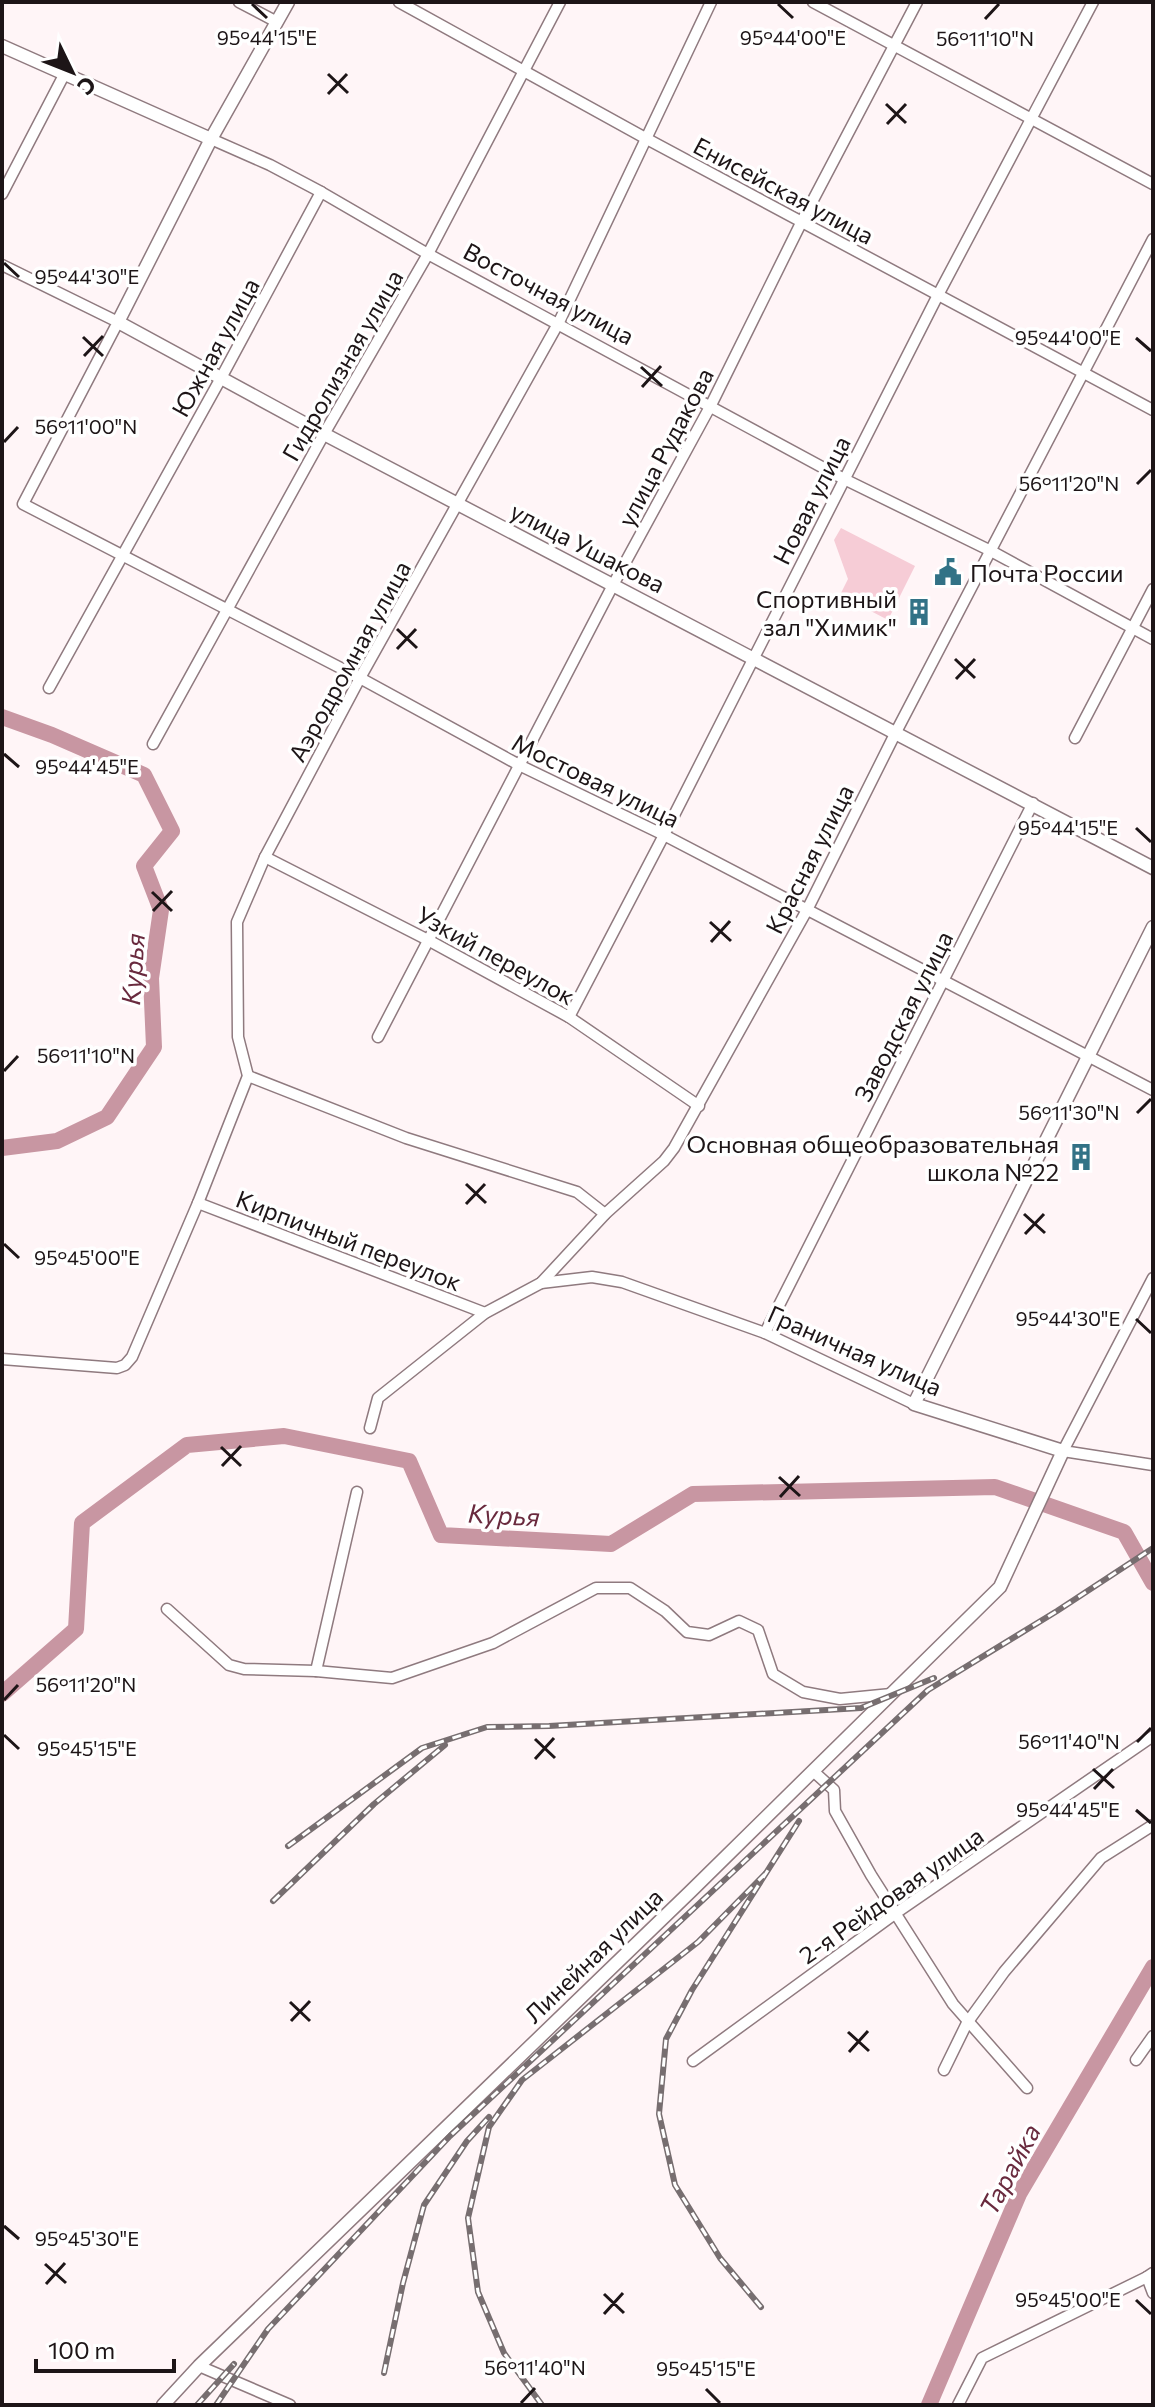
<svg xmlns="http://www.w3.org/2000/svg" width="1155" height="2407" font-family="Commissioner,sans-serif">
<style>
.green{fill:#f6ccd6}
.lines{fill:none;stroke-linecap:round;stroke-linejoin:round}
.river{stroke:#c896a2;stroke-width:16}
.minor-casing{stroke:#8f7a7f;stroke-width:13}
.tertiary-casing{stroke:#8f7a7f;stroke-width:15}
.minor{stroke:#fff;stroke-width:10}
.tertiary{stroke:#fff;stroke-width:12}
.rail-casing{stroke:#776e70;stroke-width:6}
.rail{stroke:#fff;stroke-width:3;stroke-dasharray:9;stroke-linecap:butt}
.ticks{fill:none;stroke:#1d1517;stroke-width:3}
.labels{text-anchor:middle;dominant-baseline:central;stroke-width:7;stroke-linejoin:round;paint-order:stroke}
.street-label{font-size:24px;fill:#1d1517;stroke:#fff}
.poi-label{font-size:24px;fill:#1d1517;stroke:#fff;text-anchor:end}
.water-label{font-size:26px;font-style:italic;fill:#692a3e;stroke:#fff}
.ticks-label{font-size:20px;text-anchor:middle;fill:#1d1517;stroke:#fff;stroke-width:7;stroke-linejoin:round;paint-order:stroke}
</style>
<rect width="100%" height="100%" fill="#fff5f7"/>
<polygon class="green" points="841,528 915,566 888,620 840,595 848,579 834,540"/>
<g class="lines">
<g class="river">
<polyline points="2,717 52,735 144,775 172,831 144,866 161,910 151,978 154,1047 107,1117 57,1141 2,1148"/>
<polyline points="2,1694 76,1629 82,1523 187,1445 284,1436 409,1461 441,1535 611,1544 693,1494 995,1487 1124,1532 1153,1583"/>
<polyline points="929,2405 1019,2194 1153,1967"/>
</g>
<g class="minor-casing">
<g id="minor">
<polyline points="239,2 277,22"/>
<polyline points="399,2 647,139 1153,410"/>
<polyline points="813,2 1153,184"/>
<polyline points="211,139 270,165 321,192 428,254 844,479 991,551 1153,639"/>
<polyline points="2,194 65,73"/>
<polyline points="2,265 118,322 23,504 360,678 521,766 664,835 1153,1090"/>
<polyline points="49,688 221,378 321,192"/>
<polyline points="1075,738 1153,589"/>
<polyline points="153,744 324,434 428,254 560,2"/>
<polyline points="265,857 428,940 569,1017 699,1106"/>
<polyline points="569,1017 664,835 938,295 1093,2"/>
<polyline points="378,1037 613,585 711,405 802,221 917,2"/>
<polyline points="248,1076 406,1138 577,1192 605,1214"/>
<polyline points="198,1203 485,1313"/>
<polyline points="1153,1278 1063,1451 1153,1465"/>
<polyline points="541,1283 592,1277 622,1282 765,1333 914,1404"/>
<polyline points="765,1333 1033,803"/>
<polyline points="2,1359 117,1368 125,1365 132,1357 198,1203 248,1076 238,1037 237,922 265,857 360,678 559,322 711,2"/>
<polyline points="370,1428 378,1398 485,1313 541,1283 605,1214 664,1161 674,1148 807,910 896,732 1153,239"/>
<polyline points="167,1609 229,1665 244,1669 316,1671 392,1678 493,1643 596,1588 630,1588 665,1611 687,1632 709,1635 739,1621 758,1630 773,1674 803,1692 840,1699 891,1694"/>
<polyline points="316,1671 357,1492"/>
<polyline points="813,1771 834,1790 835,1811 871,1875 953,2004 1027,2088"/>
<polyline points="1136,2060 1153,2036"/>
<polyline points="693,2061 896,1913 1153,1736"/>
<polyline points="944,2070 967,2023 1004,1972 1101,1858 1153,1825"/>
<polyline points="1153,2273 1147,2277 1153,2293"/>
<polyline points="199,2366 290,2405"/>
<polyline points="958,2405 982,2358 1147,2277"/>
</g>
</g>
<g class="tertiary-casing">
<g id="tertiary">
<polyline points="288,2 211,139 118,322 324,434 1153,868"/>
<polyline points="2,46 211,139"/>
<polyline points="163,2405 199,2366 691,1891 1000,1587 1063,1451 914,1404 1153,927"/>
</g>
</g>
<use href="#minor" class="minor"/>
<use href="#tertiary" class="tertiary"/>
<g class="rail-casing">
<g id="rail">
<polyline points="288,1846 422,1748 487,1727 549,1726 861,1708 934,1678"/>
<polyline points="273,1901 374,1804 445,1745"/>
<polyline points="761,2307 720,2258 675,2185 659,2114 666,2039 692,1990 799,1821"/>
<polyline points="384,2373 403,2283 424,2205 467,2141 489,2117"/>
<polyline points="197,2405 234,2364"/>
<polyline points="216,2405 268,2329 450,2136 928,1690 1057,1611 1153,1548"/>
<polyline points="542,2405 504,2353 478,2292 468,2218 489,2127 522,2080 698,1942 765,1874"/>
</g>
</g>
<use href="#rail" class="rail"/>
</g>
<path class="ticks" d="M252 4 267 18M778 4 793 18M985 19 999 4M328 74 348 93M328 94 347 74M886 104 906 123M887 124 906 104M4 263 19 277M83 337 103 356M1136 338 1151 351M84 356 103 336M641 367 662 386M642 387 661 366M4 442 18 427M1137 484 1151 470M397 629 417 648M397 649 416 629M955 659 975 678M956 679 975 659M4 754 19 767M1136 828 1151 842M152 892 172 911M153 911 172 891M710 922 731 941M711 942 730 921M4 1071 18 1056M1137 1113 1151 1099M466 1184 486 1203M466 1204 485 1184M1024 1214 1045 1233M1025 1234 1044 1214M4 1244 19 1258M1136 1319 1151 1333M221 1447 241 1466M222 1466 241 1446M779 1477 800 1496M780 1497 799 1476M4 1700 18 1685M4 1735 19 1749M535 1739 555 1758M1137 1742 1151 1728M535 1759 554 1738M1093 1769 1114 1788M1094 1789 1113 1769M1136 1810 1151 1823M290 2002 310 2021M291 2021 310 2001M848 2032 869 2051M849 2052 868 2031M4 2226 19 2239M45 2264 66 2283M46 2284 65 2263M604 2294 624 2313M1136 2300 1151 2314M604 2314 623 2293M706 2389 720 2403M521 2403 535 2388"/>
<defs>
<g id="civic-bare" transform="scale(2.16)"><path d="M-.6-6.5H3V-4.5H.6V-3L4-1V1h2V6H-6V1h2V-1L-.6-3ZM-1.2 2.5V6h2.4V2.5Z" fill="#327286" stroke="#fff" stroke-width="2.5" paint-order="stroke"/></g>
<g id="building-bare" transform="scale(2.16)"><path d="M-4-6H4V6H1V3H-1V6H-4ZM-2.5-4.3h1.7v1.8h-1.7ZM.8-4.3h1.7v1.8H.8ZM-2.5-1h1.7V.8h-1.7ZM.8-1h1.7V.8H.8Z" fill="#327286" stroke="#fff" stroke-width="2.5" paint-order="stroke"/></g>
</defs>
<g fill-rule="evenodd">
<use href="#civic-bare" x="948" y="572"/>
<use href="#building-bare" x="919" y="612"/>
<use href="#building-bare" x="1081" y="1157"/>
</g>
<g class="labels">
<g class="street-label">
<text transform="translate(784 190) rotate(28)">Енисейская улица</text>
<text transform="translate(549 293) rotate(28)">Восточная улица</text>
<text transform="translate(215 347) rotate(-61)">Южная улица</text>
<text transform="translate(342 365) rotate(-60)">Гидролизная улица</text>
<text transform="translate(665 447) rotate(-62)">улица Рудакова</text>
<text transform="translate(811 500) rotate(-63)">Новая улица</text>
<text transform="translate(588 547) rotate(27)">улица Ушакова</text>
<text transform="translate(349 661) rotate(-61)">Аэродромная улица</text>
<text transform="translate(596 780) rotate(26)">Мостовая улица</text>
<text transform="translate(809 859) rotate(-63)">Красная улица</text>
<text transform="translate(496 955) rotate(29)">Узкий переулок</text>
<text transform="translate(903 1016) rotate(-63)">Заводская улица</text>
<text transform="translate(349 1240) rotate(21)">Кирпичный переулок</text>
<text transform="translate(855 1350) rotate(24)">Граничная улица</text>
<text transform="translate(891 1895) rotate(-35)">2-я Рейдовая улица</text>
<text transform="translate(593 1955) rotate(-44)">Линейная улица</text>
</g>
<g class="poi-label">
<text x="970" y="572" text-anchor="start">Почта России</text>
<text x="897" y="598">Спортивный<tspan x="897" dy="28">зал "Химик"</tspan></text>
<text x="1059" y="1143">Основная общеобразовательная<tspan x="1059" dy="28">школа №22</tspan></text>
</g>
<g class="water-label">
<text transform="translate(132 969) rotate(-86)">Курья</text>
<text transform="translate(504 1514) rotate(3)">Курья</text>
<text transform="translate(1009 2169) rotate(-62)">Тарайка</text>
</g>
</g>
<g class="ticks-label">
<text x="267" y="45">95°44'15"E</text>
<text x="793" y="45">95°44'00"E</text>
<text x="985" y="46">56°11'10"N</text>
<text x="87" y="284">95°44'30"E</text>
<text x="1068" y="345">95°44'00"E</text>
<text x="86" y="434">56°11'00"N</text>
<text x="1069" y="491">56°11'20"N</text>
<text x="87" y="774">95°44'45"E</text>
<text x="1068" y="835">95°44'15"E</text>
<text x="86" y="1063">56°11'10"N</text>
<text x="1069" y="1120">56°11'30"N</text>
<text x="87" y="1265">95°45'00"E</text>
<text x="1068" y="1326">95°44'30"E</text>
<text x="86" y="1692">56°11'20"N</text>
<text x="1069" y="1749">56°11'40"N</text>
<text x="87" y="1756">95°45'15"E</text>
<text x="1068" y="1817">95°44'45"E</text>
<text x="87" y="2246">95°45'30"E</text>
<text x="1068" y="2307">95°45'00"E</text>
<text x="535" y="2375">56°11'40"N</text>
<text x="706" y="2376">95°45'15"E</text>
</g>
<rect width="1155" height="2407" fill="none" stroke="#1d1517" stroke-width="8"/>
<g transform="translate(72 72) rotate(133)" stroke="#ffffff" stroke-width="6" paint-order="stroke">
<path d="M0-6L14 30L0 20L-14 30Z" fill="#1d1517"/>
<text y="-12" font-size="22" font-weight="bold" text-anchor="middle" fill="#1d1517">С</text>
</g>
<path d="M36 2359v12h138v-12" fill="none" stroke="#1d1517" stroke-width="4"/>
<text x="48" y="2359" font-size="24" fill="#1d1517" stroke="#ffffff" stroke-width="6" paint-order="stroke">100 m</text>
</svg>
